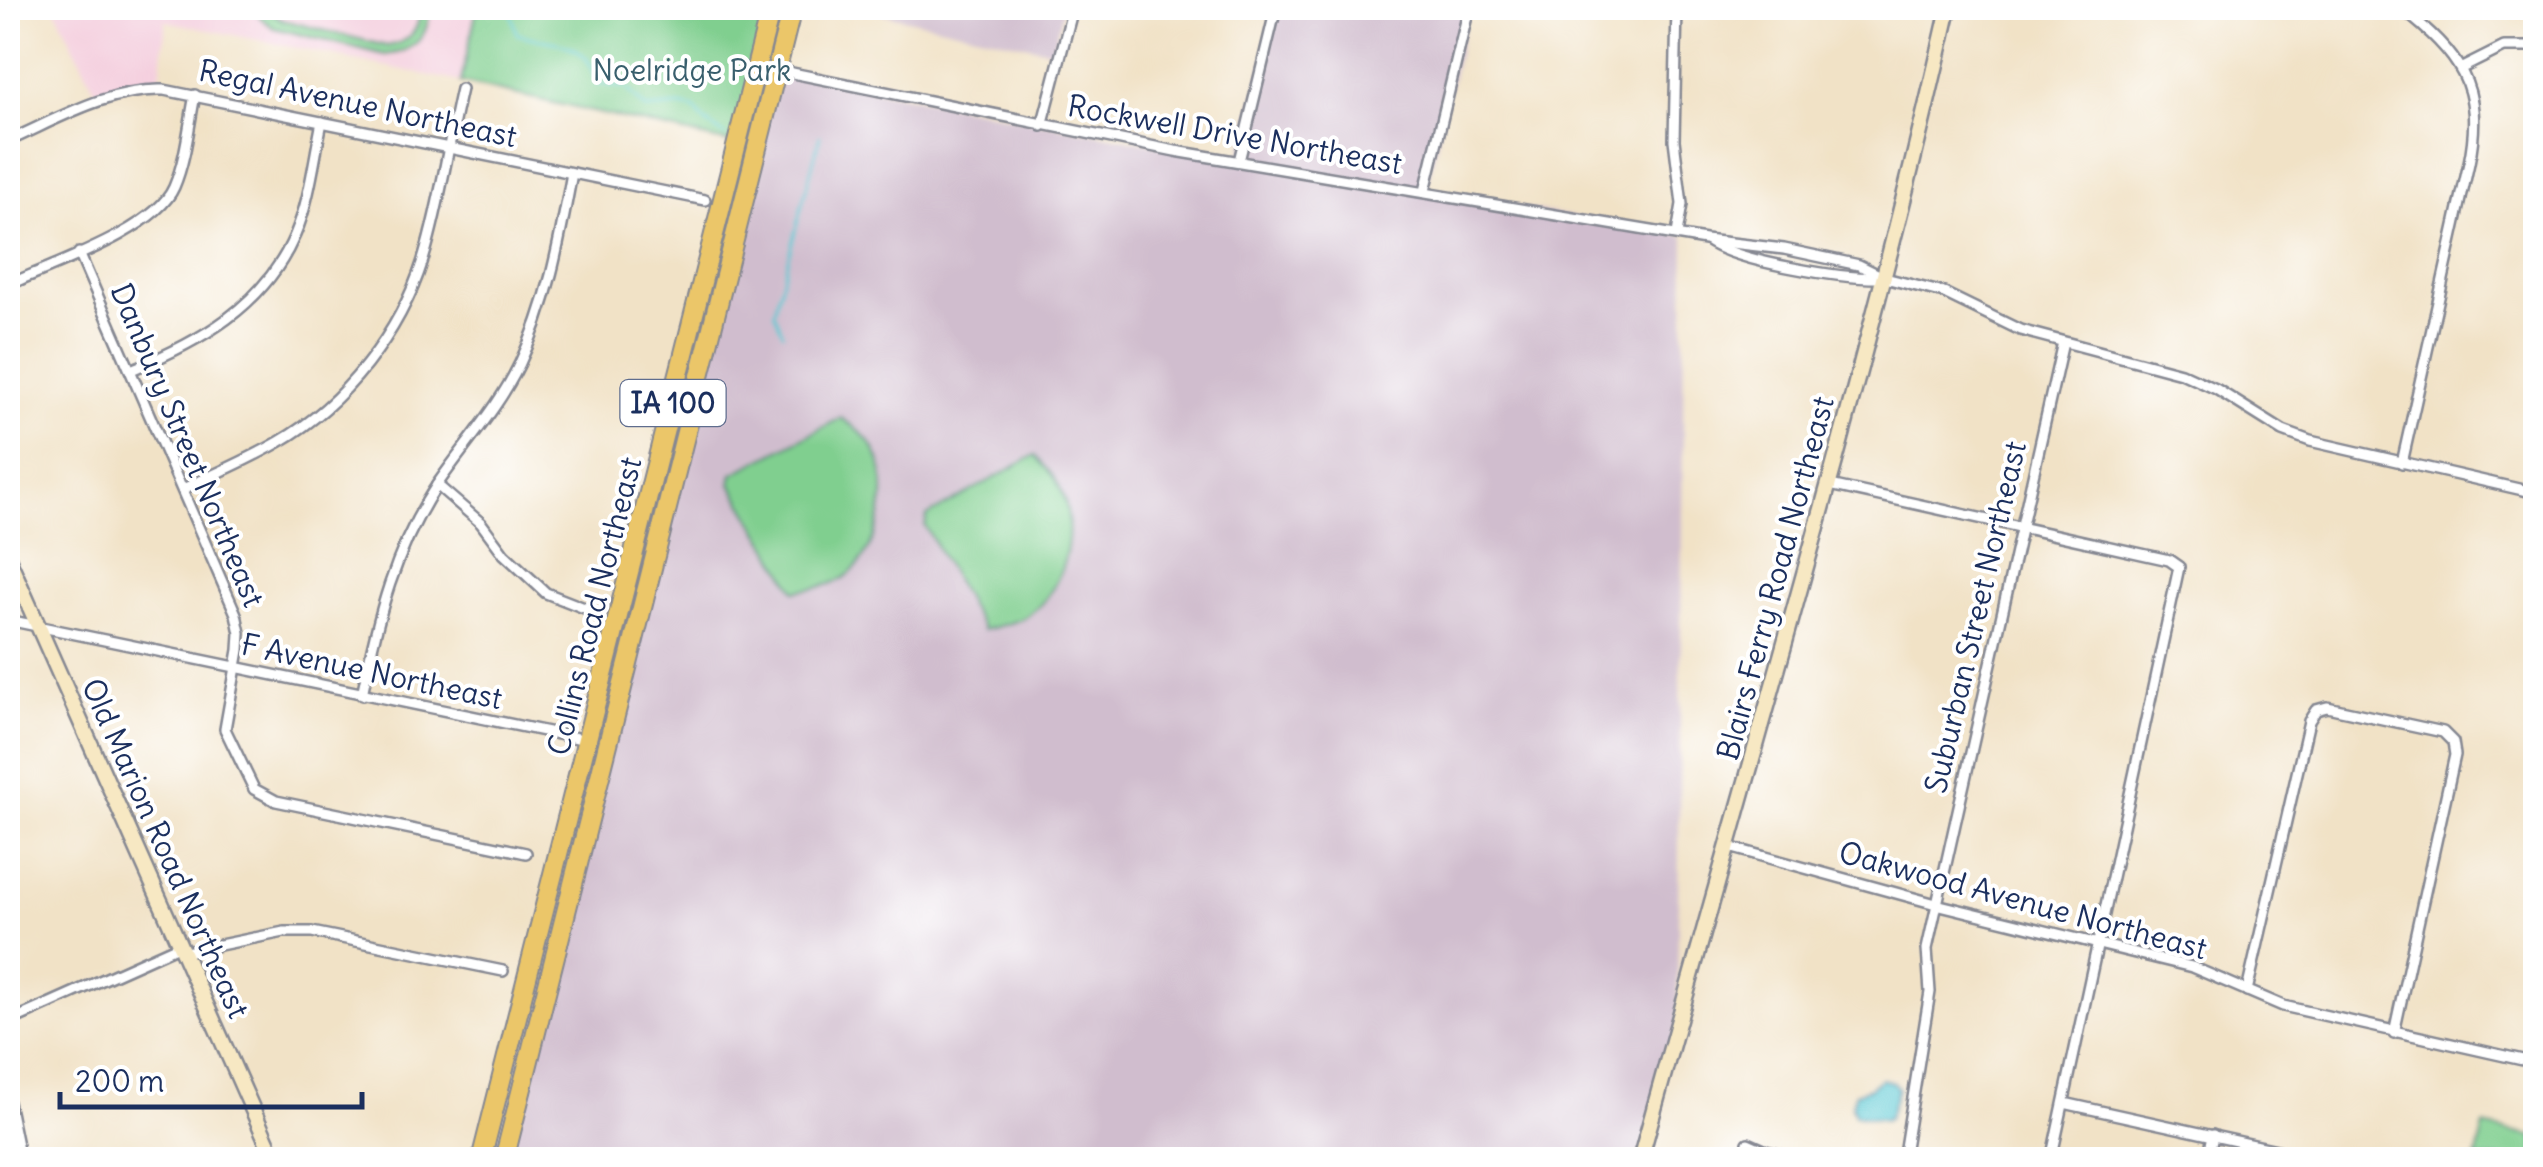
<svg xmlns="http://www.w3.org/2000/svg" width="2543" height="1167" font-family="Delius,sans-serif">
<style>
.built{fill:#f4cfde}
.industrial{fill:#d0bdce}
.green{fill:#80cf8f;stroke:#4e7f76;stroke-width:2.5}
.water{fill:#5cc9d3;stroke:#3c7c98;stroke-width:2.5}
.lines{fill:none;stroke-linecap:round;stroke-linejoin:round}
.stream{stroke:#5cc9d3;stroke-width:2.5}
.street-casing{stroke:#868892;stroke-width:14}
.secondary-casing{stroke:#868892;stroke-width:19}
.highway-casing{stroke:#868892;stroke-width:22}
.street{stroke:#fff;stroke-width:9}
.secondary{stroke:#f7e8c3;stroke-width:14}
.highway{stroke:#ebc669;stroke-width:18}
.labels{text-anchor:middle;dominant-baseline:central;stroke-width:8;stroke-linejoin:round;paint-order:stroke}
.shield{fill:#fff;stroke:#5f6d8e;stroke-width:2.5}
.shield-label{font-size:28px;font-weight:bold;fill:#1b2f5e}
.park-label{font-size:30px;fill:#395f6d;stroke:#fff}
.street-label{font-size:30px;fill:#1b2f5e;stroke:#fff}
</style>
<rect width="100%" height="100%" fill="#fff"/>
<filter id="ink" filterUnits="userSpaceOnUse"><feTurbulence type="fractalNoise" baseFrequency=".01" numOctaves="2"/><feDisplacementMap in="SourceGraphic" scale="20" xChannelSelector="R" yChannelSelector="G"/><feConvolveMatrix kernelMatrix="1 2 1 2 8 2 1 2 1" color-interpolation-filters="sRGB"/></filter>
<filter id="wash" filterUnits="userSpaceOnUse"><feTurbulence type="fractalNoise" baseFrequency=".0048" numOctaves="4" result="noise"/><feDisplacementMap in="SourceGraphic" scale="40" xChannelSelector="R" yChannelSelector="G"/><feGaussianBlur stdDeviation="2.25" result="paint"/><feColorMatrix in="noise" values="0 0 0 0 0 0 0 0 0 0 0 0 0 0 0 0 0 1.4 0 .05"/><feComposite in="paint" operator="in"/></filter>
<g filter="url(#wash)">
<rect width="100%" height="100%" fill="#f1e2c6"/>
<polygon class="built" points="55,8 477,8 461,82 166,21 160,78 96,92"/>
<g class="industrial">
<polygon points="858,8 1063,8 1052,51"/>
<polygon points="1276,8 1469,8 1426,191 1685,236 1677,1025 1639,1159 504,1160 778,71 1239,161"/>
</g>
<g class="green">
<path d="M253 8H264L283 20 387 46C409 43 421 29 419 8H429C430 36 413 53 385 55L274 28 262 19Z"/>
<polygon points="477,8 771,8 738,145 461,82"/>
<path d="M841 418C856 428 871 439 878 457 892 490 877 553 848 575 834 586 812 588 795 591L731 484 733 474Z"/>
<path d="M1035 455C1043 465 1054 475 1059 486 1081 527 1064 598 1021 619 1009 624 995 627 983 630L925 526 927 516Z"/>
<polygon points="2484,1126 2535,1137 2535,1159 2476,1159"/>
</g>
<polygon class="water" points="1881,1079 1894,1082 1898,1088 1889,1117 1885,1120 1855,1115 1852,1106 1855,1093 1870,1088"/>
<g class="lines">
<g class="stream">
<path d="M510 8 517 34C553 45 588 38 597 83L626 88 646 109 680 106 695 109 705 122 726 136"/>
<polyline points="783,333 774,312 820,136"/>
</g>
</g>
</g>
<g filter="url(#ink)">
<g class="lines">
<g class="street-casing">
<g id="street">
<path d="M2401 8C2459 54 2485 86 2469 163L2402 463"/>
<polyline points="758,66 1175,151 1705,240 1784,249 1859,265 1885,278 1944,293 2020,330 2181,373 2216,389 2283,431 2310,441 2536,493"/>
<polyline points="2462,68 2504,47 2536,47"/>
<polyline points="1042,126 1073,8"/>
<path d="M8 141C58 119 109 88 164 90L705 200"/>
<polyline points="1239,161 1276,8"/>
<polyline points="1425,191 1469,8"/>
<polyline points="1677,234 1682,204 1674,140 1677,8"/>
<path d="M1708 241C1738 262 1843 279 1882 278"/>
<polyline points="79,253 236,614 240,633 239,650 225,729 254,789 276,801 526,853"/>
<path d="M8 285C51 265 155 231 174 187 186 159 189 124 195 95"/>
<path d="M131 370C199 342 264 307 295 235 310 200 314 159 322 122"/>
<polyline points="437,485 481,523 504,554 546,593 592,611"/>
<polyline points="1830,485 2169,560 2179,567 2051,1160"/>
<path d="M183 489C215 474 248 460 279 442 345 404 400 333 423 260 440 205 448 145 461 89"/>
<polyline points="8,620 587,740"/>
<path d="M362 695C377 619 395 547 439 482 467 442 499 407 520 363 549 302 560 238 572 173"/>
<polyline points="1729,847 1936,904 2192,967 2283,1006 2536,1063"/>
<polyline points="181,953 284,932 312,932 503,971"/>
<polyline points="2247,991 2309,721 2316,710 2327,707 2443,732 2453,742 2455,755 2394,1033"/>
<polyline points="8,1022 178,946"/>
<polyline points="8,1102 20,1160"/>
<polyline points="2064,1103 2322,1160"/>
<polyline points="1748,1143 1766,1151 1803,1160"/>
<polyline points="1903,1160 1930,992 1927,949 2063,342"/>
<polyline points="2208,1160 2213,1135"/>
</g>
</g>
<g class="secondary-casing">
<g id="secondary">
<polyline points="8,558 275,1160"/>
<path d="M1640 1160C1745 776 1861 396 1949 8"/>
</g>
</g>
<g class="highway-casing">
<g id="highway">
<polyline points="481,1160 771,8"/>
<polyline points="504,1160 792,8"/>
</g>
</g>
<use href="#street" class="street"/>
<use href="#secondary" class="secondary"/>
<use href="#highway" class="highway"/>
</g>
</g>
<g class="labels">
<rect class="shield" x="620.5" y="380" width="105" height="46" rx="8"/>
<g class="shield-label">
<text x="673" y="403">IA 100</text>
</g>
<g class="park-label">
<text x="692" y="70">Noelridge Park</text>
</g>
<g class="street-label">
<text transform="translate(358 103) rotate(12)">Regal Avenue Northeast</text>
<text transform="translate(1235 134) rotate(10)">Rockwell Drive Northeast</text>
<text transform="translate(188 445) rotate(67)">Danbury Street Northeast</text>
<text transform="translate(1775 578) rotate(-75)">Blairs Ferry Road Northeast</text>
<text transform="translate(594 606) rotate(-76)">Collins Road Northeast</text>
<text transform="translate(1975 617) rotate(-77)">Suburban Street Northeast</text>
<text transform="translate(372 671) rotate(12)">F Avenue Northeast</text>
<text transform="translate(166 848) rotate(66)">Old Marion Road Northeast</text>
<text transform="translate(2023 900) rotate(15)">Oakwood Avenue Northeast</text>
</g>
</g>
<rect width="2543" height="1167" fill="none" stroke="#fff" stroke-width="40"/>
<path d="M60 1092v15h302v-15" fill="none" stroke="#1b2f5e" stroke-width="5"/>
<text x="75" y="1092" font-size="30" fill="#1b2f5e" stroke="#ffffff" stroke-width="8" paint-order="stroke">200 m</text>
</svg>
